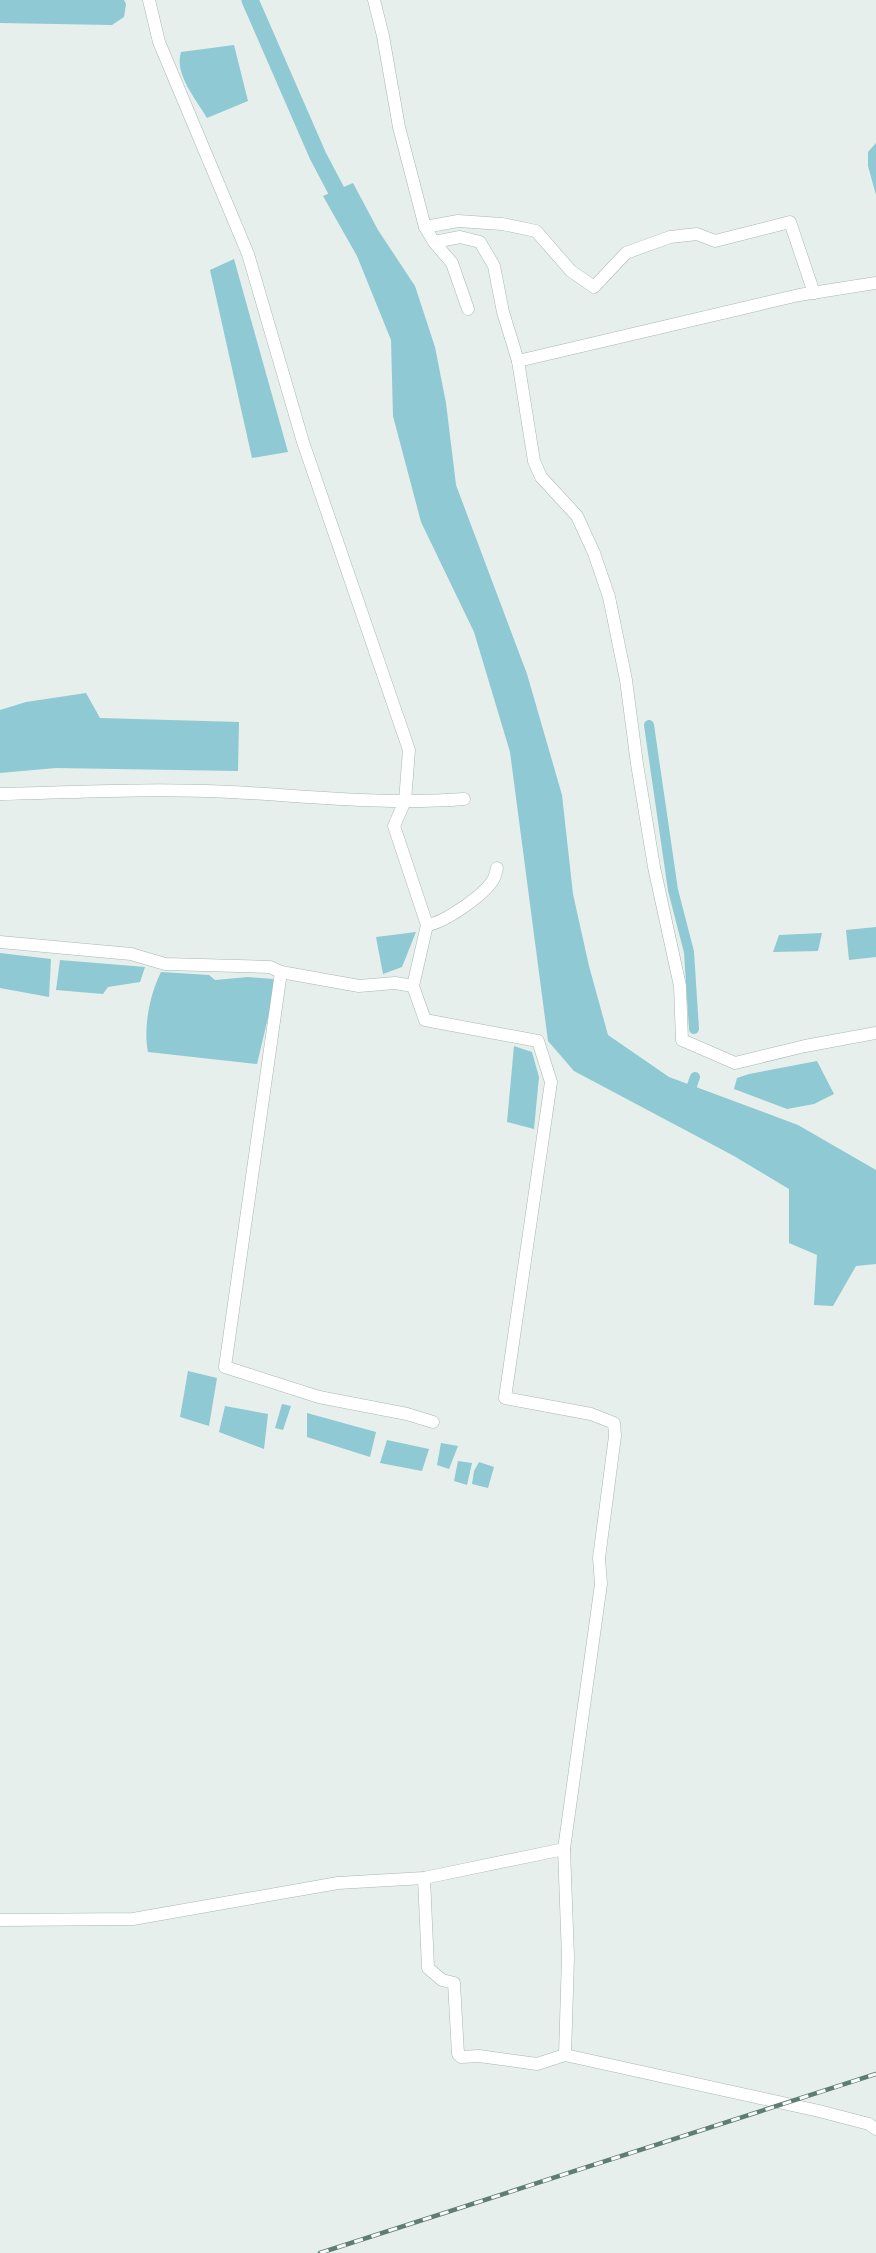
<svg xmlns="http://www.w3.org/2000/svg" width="876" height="2253" font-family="Arial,sans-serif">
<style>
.water{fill:#8ec9d4}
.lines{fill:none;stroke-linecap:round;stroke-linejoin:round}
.canal{stroke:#8ec9d4;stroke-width:10}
.river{stroke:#8ec9d4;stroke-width:17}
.minor-casing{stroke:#a8b8b2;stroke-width:13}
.minor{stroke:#fff;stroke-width:12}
.rail-casing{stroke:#5f7d75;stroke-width:4.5}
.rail{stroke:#f7fbf9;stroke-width:3;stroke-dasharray:9;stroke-linecap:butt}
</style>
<rect width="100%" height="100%" fill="#e6efeb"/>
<g class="water">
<polygon points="0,0 124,0 126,4 124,17 112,25 0,23"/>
<path d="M234 45 248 101 207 118C196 99 174 74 181 52Z"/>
<polygon points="876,143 876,195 868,166 868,152"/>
<polygon points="353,183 378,230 415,286 435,347 446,403 456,485 527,674 562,795 573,894 589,966 608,1035 669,1077 798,1125 876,1170 876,1264 856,1266 833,1306 814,1305 817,1255 789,1243 789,1189 734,1156 574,1071 548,1041 510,752 474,632 421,522 393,416 391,340 357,256 323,196"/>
<polygon points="234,259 288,452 252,458 210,270"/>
<polygon points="86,693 100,718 239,722 238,771 56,768 0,773 0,710 26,702"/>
<polygon points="876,927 876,957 849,960 846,930"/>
<polygon points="416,932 402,967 383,974 376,937"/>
<polygon points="822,933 818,951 773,952 779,935"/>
<polygon points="0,953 51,959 49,997 0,988"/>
<polygon points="60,960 145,967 140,982 108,987 103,994 56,990"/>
<path d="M161 972 209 975 215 980 248 977 273 979 276 984 257 1064 148 1052C143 1027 150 994 161 972Z"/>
<polygon points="514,1046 532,1052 539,1077 534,1129 507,1122"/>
<polygon points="817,1061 834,1094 814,1104 787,1109 734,1089 737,1078 749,1074"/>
<polygon points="188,1371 217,1378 209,1426 180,1417"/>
<polygon points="282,1404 291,1406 283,1430 275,1428"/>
<polygon points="225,1406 268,1414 264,1449 219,1432"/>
<polygon points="307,1413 376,1432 370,1457 307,1437"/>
<polygon points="387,1440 429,1449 422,1471 380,1463"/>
<polygon points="441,1443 458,1446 449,1469 437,1465"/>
<polygon points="458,1461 472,1463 467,1485 454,1481"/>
<polygon points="479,1462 494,1467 488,1488 472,1484 474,1471"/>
</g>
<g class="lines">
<g class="canal">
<polyline points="649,725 673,890 689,952 694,1029"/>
<polyline points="688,1097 695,1077"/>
</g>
<polyline class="river" points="250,0 318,156 347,211"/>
<g class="minor-casing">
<g id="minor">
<polyline points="149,0 159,42 248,254 303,442 409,750 405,801 394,826 427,925 413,986 425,1020 538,1041 551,1082 505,1398 591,1414 614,1423 615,1436 599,1558 601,1584 564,1849 568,1957 565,2055 819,2111 869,2124 876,2129"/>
<polyline points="374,0 383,36 399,127 425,227 434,242 460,237 480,242 494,266 503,312 518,361 799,295 876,283"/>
<polyline points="425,227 458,221 502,224 536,231 571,271 594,287 626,253 670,237 697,234 715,241 790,222 814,293"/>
<polyline points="434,242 452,263 468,309"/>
<polyline points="518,361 534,461 541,477 577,516 594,553 609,597 626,680 637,764 654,867 680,986 682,1040 735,1063 805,1046 876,1033"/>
<path d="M0 794C77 792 154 788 231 792 309 796 386 805 464 799"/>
<path d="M427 925C444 923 484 895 493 880 495 877 496 872 497 868"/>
<polyline points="0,942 131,954 165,964 270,967 281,972 359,986 395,983 413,986"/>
<polyline points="281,972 225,1367 319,1397 407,1414 433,1422"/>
<polyline points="424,1878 428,1968 442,1980 454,1983 458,2054 461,2057 479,2056 537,2064 565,2055"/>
<polyline points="0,1920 133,1919 338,1883 424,1878 564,1849"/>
</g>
</g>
<use href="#minor" class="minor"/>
<g class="rail-casing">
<polyline id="rail" points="320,2253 876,2074"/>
</g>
<use href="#rail" class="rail"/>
</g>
</svg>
